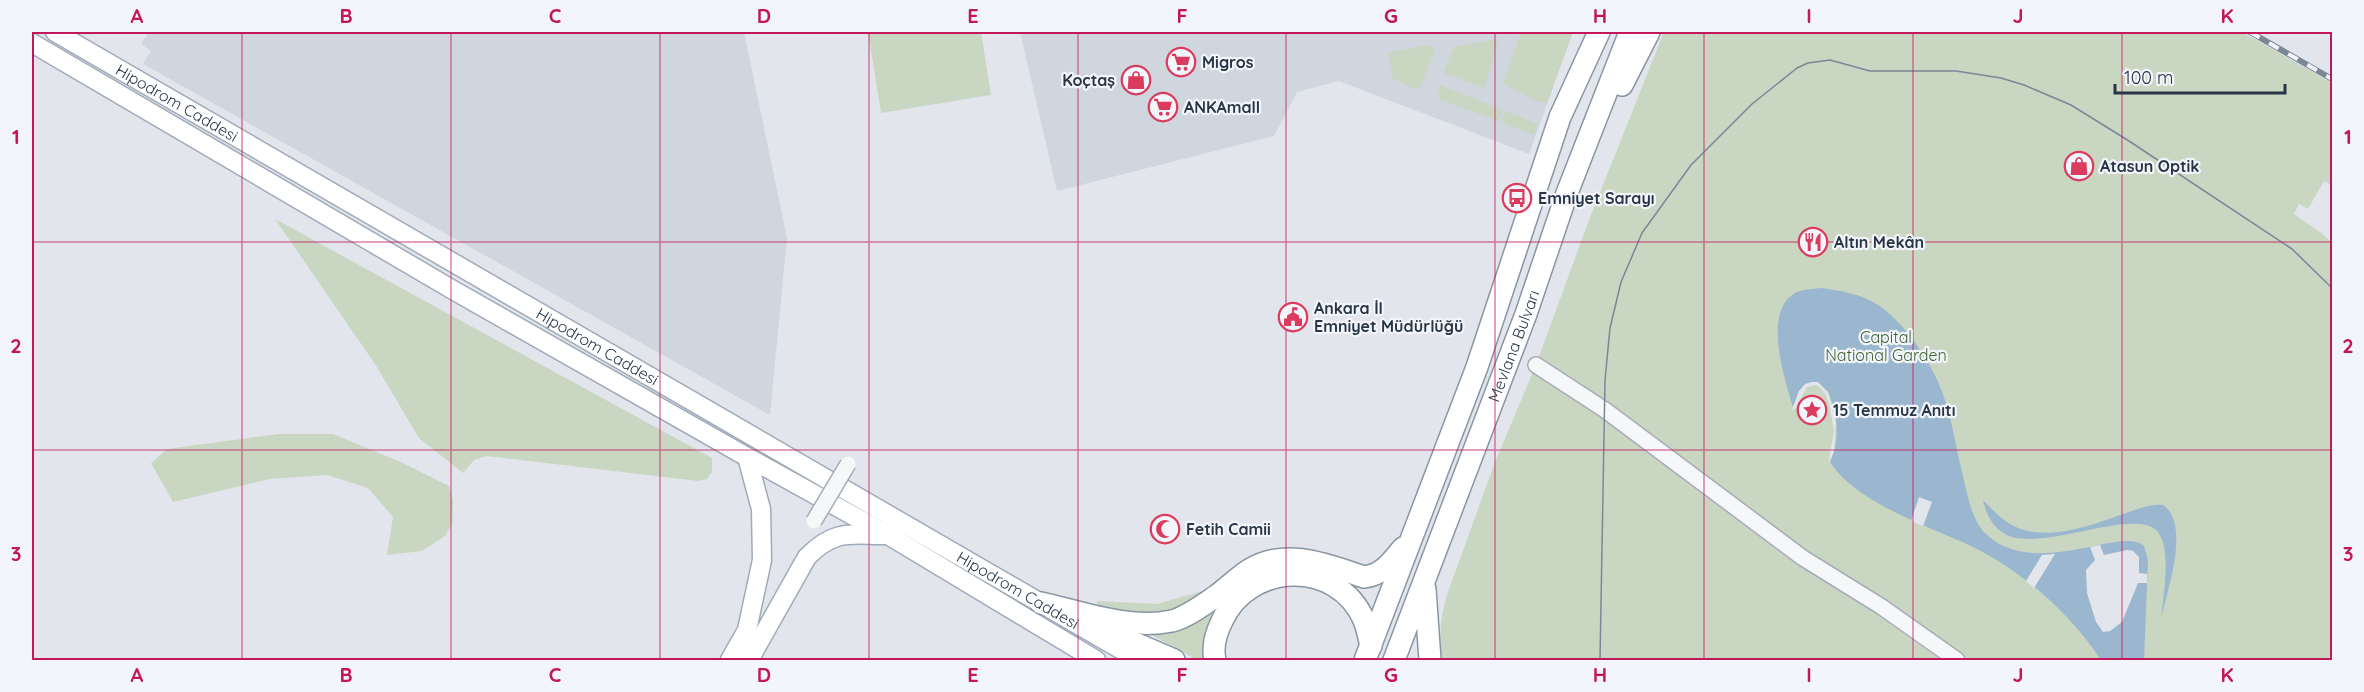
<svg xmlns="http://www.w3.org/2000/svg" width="2364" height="692" font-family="Quicksand,sans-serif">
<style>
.built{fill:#d0d6de}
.green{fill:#c9d6c2}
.water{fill:#9ab7cf}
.pier{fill:#e2e6ec}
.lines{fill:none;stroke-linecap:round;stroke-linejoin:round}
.minor-casing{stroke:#a6adb7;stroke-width:18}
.major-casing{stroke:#a0abb9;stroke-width:21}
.highway-casing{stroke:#8895a4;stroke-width:24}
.minor{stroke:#f5f7f9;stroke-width:15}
.major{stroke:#fff;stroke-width:18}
.highway{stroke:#fff;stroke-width:21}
.tram{stroke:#7a8797;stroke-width:1.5}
.rail-casing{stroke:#7a8797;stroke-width:6}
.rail{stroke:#f2f5f9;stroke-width:4;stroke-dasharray:11;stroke-linecap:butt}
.minor-bridge-casing{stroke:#a6adb7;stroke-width:18;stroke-linecap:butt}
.minor-bridge{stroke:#f5f7f9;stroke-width:15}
.grid{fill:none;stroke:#c2185b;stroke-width:1.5;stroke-opacity:0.55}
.labels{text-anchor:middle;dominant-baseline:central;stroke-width:4.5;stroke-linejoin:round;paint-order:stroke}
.poi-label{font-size:16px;font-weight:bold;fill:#283546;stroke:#f2f5f9;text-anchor:start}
.street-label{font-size:16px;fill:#283546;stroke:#f2f5f9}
.park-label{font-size:16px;fill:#406334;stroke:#f2f5f9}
.neatline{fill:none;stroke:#c2185b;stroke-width:2}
.grid-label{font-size:20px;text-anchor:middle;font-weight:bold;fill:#c2185b}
</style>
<rect width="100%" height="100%" fill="#e2e6ec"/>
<g class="built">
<polygon points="149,32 744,32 787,238 770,415 143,64 151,51 141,44"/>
<polygon points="1020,32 1573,32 1529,154 1339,81 1297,92 1274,136 1057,191"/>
</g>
<g class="green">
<polygon points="868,32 981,32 991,95 881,113"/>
<polygon points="1521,32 1573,32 1547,103 1534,100 1503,84"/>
<path d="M1664 32H2242L2332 83V185L2324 181 2308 209 2299 204 2294 214 2324 235 2332 243V660H1442C1439 636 1440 616 1448 592L1495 462 1536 365 1589 220Z"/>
<polygon points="1498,39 1485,88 1443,73 1454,47"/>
<polygon points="1429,45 1435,48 1434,53 1420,88 1415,89 1393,79 1388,55 1390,52"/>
<polygon points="1440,85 1503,110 1498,121 1439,99 1437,95"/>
<polygon points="1505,111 1538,124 1534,135 1501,122"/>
<polygon points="275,219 712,458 712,472 707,479 698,481 486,456 474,460 463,473 419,438 375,364"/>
<polygon points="279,434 333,434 403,463 449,486 453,500 452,524 445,536 422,551 387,555 393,517 368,488 327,475 270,479 173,502 151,463 167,449"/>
<path d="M1210 589C1186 620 1132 620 1098 605L1097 601 1157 604Z"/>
<polygon points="1223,599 1210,660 1197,660 1148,633"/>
</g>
<g class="water">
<path d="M1822 288C1842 291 1861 294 1878 305 1902 320 1928 358 1939 384 1951 411 1955 444 1962 472 1967 492 1971 521 1987 535 2037 580 2122 525 2144 546L2148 560 2144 660H2101C2069 612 2023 572 1971 546 1928 526 1856 503 1830 462 1841 439 1837 414 1828 392L1812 382 1799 391 1793 407C1785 380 1762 312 1795 293 1802 289 1813 289 1822 288Z"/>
<path d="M1983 500C1991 508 1998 516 2007 522 2040 545 2089 526 2123 514 2136 510 2150 503 2163 505 2191 524 2167 591 2161 619 2163 597 2172 551 2158 532 2137 505 2039 554 2005 534 1992 527 1986 513 1983 500Z"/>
</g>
<g class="pier">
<polygon points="1812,382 1818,382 1828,392 1836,422 1834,451 1828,465 1834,431 1829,403 1825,393 1817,385 1807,387 1795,409 1792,410 1799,391 1805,384"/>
<polygon points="1919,497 1932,502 1923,526 1911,521"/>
<polygon points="2100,545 2104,555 2127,550 2133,551 2139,557 2139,573 2147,574 2147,583 2138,583 2122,622 2110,631 2103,632 2096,622 2087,593 2086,570 2095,560 2090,547"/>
<polygon points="2055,554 2034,588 2026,581 2042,555"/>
</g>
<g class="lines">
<g class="minor-casing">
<polyline id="minor" points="1536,365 1605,410 1803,558 1882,607 1957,660"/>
</g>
<g class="major-casing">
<g id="major">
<path id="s1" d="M55 32 1139 660"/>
<polyline points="32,43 453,290 747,457 888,535 1096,660"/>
<polyline points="730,660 747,630 762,560 761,509 747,457"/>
<path d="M749 660 807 557C835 529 849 535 886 535"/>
</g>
</g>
<g class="highway-casing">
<g id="highway">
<polyline points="1622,85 1649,32"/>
<polyline points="1425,589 1430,660"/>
<path d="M1041 603C1082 612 1129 630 1172 621 1187 617 1203 605 1216 596 1227 588 1237 578 1249 570 1285 547 1328 565 1364 577 1383 575 1391 562 1403 548"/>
<polyline points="1088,623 1174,660"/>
<path d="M1215 660C1212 647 1216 633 1222 621 1248 562 1337 558 1364 620 1367 628 1369 637 1371 646"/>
<polyline points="1365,660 1477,367 1560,117 1599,32"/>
<path id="s2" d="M1394 660 1526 314 1567 193 1630 32"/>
</g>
</g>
<use href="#minor" class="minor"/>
<use href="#major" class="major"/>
<use href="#highway" class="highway"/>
<polyline class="tram" points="1600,660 1605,380 1610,328 1621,282 1642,233 1691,165 1752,104 1797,68 1808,63 1830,60 1870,71 1956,71 2001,78 2024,85 2071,105 2129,141 2292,249 2332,288"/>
<g class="rail-casing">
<polyline id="rail" points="2250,32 2332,79"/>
</g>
<use href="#rail" class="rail"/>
<g class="minor-bridge-casing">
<polyline id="minor-bridge" points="814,521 848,464"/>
</g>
<use href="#minor-bridge" class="minor-bridge"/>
</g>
<path class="grid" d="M242 32V660M451 32V660M660 32V660M869 32V660M1078 32V660M1286 32V660M1495 32V660M1704 32V660M1913 32V660M2122 32V660M32 242H2332M32 450H2332"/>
<defs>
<g id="supermarket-ring" transform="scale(1.5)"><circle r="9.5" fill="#f2f5f9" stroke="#db3c5e" stroke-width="1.5"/><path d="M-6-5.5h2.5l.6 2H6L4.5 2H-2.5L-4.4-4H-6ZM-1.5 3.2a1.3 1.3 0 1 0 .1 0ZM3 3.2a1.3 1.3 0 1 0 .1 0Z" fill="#db3c5e"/></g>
<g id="shop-ring" transform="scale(1.5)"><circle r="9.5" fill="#f2f5f9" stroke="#db3c5e" stroke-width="1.5"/><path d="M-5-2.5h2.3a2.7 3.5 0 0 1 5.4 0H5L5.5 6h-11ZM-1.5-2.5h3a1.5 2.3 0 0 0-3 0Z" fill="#db3c5e"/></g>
<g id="bus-ring" transform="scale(1.5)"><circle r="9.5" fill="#f2f5f9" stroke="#db3c5e" stroke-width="1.5"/><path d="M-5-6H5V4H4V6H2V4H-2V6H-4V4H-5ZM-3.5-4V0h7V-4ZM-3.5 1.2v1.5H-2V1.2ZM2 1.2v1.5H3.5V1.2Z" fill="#db3c5e"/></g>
<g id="restaurant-ring" transform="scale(1.5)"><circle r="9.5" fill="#f2f5f9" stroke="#db3c5e" stroke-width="1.5"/><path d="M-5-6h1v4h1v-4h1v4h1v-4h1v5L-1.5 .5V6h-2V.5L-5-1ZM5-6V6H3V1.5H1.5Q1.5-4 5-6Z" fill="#db3c5e"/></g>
<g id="civic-ring" transform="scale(1.5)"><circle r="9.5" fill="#f2f5f9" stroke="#db3c5e" stroke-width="1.5"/><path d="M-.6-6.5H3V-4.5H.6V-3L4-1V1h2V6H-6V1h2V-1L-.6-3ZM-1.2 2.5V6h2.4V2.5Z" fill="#db3c5e"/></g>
<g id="sight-ring" transform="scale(1.5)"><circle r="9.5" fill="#f2f5f9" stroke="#db3c5e" stroke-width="1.5"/><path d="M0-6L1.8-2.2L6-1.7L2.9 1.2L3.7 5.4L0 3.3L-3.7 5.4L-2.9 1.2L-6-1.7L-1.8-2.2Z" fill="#db3c5e"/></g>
<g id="mosque-ring" transform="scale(1.5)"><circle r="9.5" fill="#f2f5f9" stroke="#db3c5e" stroke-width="1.5"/><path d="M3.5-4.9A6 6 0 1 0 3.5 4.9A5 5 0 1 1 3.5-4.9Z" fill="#db3c5e"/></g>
</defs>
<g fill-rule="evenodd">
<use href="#supermarket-ring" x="1181" y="62"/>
<use href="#shop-ring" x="1136" y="80"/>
<use href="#supermarket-ring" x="1163" y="107"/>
<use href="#shop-ring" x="2079" y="166"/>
<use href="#bus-ring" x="1517" y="198"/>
<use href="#restaurant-ring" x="1813" y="242"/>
<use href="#civic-ring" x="1293" y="317"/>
<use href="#sight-ring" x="1812" y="410"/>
<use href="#mosque-ring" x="1165" y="529"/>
</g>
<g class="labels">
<g class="poi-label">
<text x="1202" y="62">Migros</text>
<text x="1115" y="80" text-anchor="end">Koçtaş</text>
<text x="1184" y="107">ANKAmall</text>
<text x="2100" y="166">Atasun Optik</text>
<text x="1538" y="198">Emniyet Sarayı</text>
<text x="1834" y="242">Altın Mekân</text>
<text x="1314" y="308">Ankara İl<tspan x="1314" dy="18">Emniyet Müdürlüğü</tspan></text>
<text x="1833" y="410">15 Temmuz Anıtı</text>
<text x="1186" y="529">Fetih Camii</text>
</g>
<g class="street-label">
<text stroke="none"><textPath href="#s1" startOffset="141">Hipodrom Caddesi</textPath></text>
<text stroke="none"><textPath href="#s1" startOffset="627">Hipodrom Caddesi</textPath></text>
<text stroke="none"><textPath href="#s2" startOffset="336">Mevlana Bulvarı</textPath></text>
<text stroke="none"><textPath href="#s1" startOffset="1113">Hipodrom Caddesi</textPath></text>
</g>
<g class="park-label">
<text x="1886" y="337">Capital<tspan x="1886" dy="18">National Garden</tspan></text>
</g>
</g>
<rect width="2364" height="692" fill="none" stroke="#f2f5f9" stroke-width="66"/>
<path d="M2115 84v9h170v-9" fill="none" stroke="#283546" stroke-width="3"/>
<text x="2124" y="84" font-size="18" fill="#283546" stroke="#f2f5f9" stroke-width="4.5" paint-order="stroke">100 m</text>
<rect x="33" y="33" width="2298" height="626" class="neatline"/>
<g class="grid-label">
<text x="137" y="23">A</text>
<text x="346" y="23">B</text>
<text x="555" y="23">C</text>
<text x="764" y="23">D</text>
<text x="973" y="23">E</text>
<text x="1182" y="23">F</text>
<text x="1391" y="23">G</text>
<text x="1600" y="23">H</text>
<text x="1809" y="23">I</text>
<text x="2018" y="23">J</text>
<text x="2227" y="23">K</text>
<text x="16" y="144">1</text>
<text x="2348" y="144">1</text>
<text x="16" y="353">2</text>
<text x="2348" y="353">2</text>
<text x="16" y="561">3</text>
<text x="2348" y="561">3</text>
<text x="137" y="682">A</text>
<text x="346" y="682">B</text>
<text x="555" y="682">C</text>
<text x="764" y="682">D</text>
<text x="973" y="682">E</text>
<text x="1182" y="682">F</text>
<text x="1391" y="682">G</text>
<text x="1600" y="682">H</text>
<text x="1809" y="682">I</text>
<text x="2018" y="682">J</text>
<text x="2227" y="682">K</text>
</g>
</svg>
